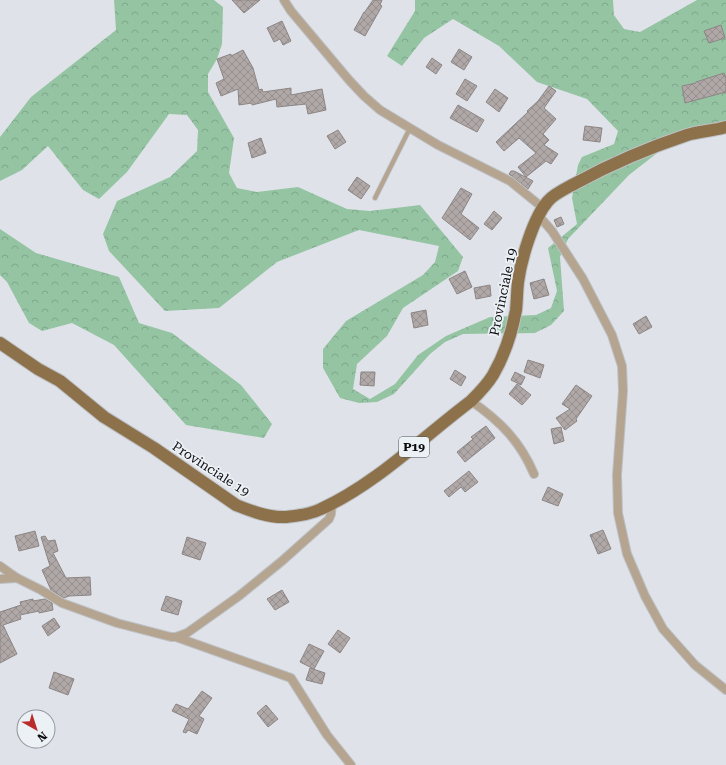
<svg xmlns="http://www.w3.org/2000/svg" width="726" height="765" font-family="'Roboto Serif',serif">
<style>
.forest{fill:url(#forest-crowns)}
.building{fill:url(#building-cross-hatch);stroke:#8c8584}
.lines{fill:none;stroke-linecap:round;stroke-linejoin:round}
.service-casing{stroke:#bdc1c6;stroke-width:5.5}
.minor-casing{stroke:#bdc1c6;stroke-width:10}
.primary-casing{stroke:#bdc1c6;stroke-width:14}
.service{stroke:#b5a590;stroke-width:4}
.minor{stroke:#b5a590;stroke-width:8}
.primary{stroke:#8d714a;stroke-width:12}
.labels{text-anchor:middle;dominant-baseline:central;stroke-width:3.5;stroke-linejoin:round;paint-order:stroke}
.shield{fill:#ecf1f6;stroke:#4f5154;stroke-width:1}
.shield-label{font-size:12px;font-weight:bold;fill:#0c0d0f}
.street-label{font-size:13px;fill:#0c0d0f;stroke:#ecf1f6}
</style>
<defs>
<pattern id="forest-crowns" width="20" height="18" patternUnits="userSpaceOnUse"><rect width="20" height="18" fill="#95c4a3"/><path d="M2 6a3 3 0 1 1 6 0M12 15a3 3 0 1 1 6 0" fill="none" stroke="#7fa78b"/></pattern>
<pattern id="building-cross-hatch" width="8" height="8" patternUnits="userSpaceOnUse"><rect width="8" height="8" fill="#b0a8a7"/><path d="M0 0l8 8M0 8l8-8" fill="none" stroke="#968f8f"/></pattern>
</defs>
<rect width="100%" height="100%" fill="#dfe3e9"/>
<g class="forest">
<polygon points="114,0 214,0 223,7 222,44 217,59 208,74 208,92 234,138 229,173 237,188 257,192 298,187 347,209 370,211 420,205 463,257 458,271 403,308 387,336 357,364 353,389 370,399 395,384 418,355 446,336 490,317 536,315 551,308 557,291 548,248 577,224 572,198 578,165 582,157 614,144 618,131 587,99 537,82 499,46 453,19 424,38 402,66 387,56 415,11 415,0 613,0 614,15 624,29 640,32 697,0 726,0 726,127 670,143 629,175 568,239 560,257 564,311 551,325 535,333 463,334 445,342 430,354 394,394 377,402 359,403 340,398 323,368 323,349 346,321 423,275 435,262 439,246 359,230 277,262 219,308 165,311 109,251 103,234 117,201 170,177 197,151 198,130 187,115 169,114 127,172 99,199 83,190 48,146 22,170 0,181 0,137 31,97 116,30"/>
<polygon points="0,229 36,253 119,277 139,323 172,333 241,385 272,424 264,438 186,425 114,345 72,323 42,331 29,323 7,282 0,275"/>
</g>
<g class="building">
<polygon points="232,0 260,0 244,13"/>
<polygon points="373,0 382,0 380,5 382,6 365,36 354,30 364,12 364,13"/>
<polygon points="282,21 291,41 283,45 280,39 274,42 267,28"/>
<polygon points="721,25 725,38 709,43 704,31"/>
<polygon points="459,49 472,57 464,70 451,62"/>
<polygon points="243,50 253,68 259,90 262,89 263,92 291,88 291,95 322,89 326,110 308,114 306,104 277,107 276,99 252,105 252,103 239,105 238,89 221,96 216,83 224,79 217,59 231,54 231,56"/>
<polygon points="432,58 442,65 436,74 426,67"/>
<polygon points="724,73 726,79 726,92 685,103 682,86 696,83 696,82"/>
<polygon points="465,79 477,86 467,101 456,94"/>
<polygon points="549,86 556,91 544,108 556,119 543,134 549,140 544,145 558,154 551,164 546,161 526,177 518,167 536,153 519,138 504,151 496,142 528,112 527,111 538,101"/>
<polygon points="495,89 508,98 499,112 486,102"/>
<polygon points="458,105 484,120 477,132 450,118"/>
<polygon points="585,126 602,128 600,142 583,140"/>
<polygon points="338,130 346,142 335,149 327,136"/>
<polygon points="261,138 266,153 252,158 248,143"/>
<polygon points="511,171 514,171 533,181 528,189 509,174"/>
<polygon points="357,177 370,186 361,199 348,190"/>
<polygon points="461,188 472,194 461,214 479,228 470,240 442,218"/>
<polygon points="494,211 502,218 492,230 484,224"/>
<polygon points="561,217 564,224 557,227 554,220"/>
<polygon points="465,271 472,287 457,294 449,279"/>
<polygon points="544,279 549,295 534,299 530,283"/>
<polygon points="490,285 491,296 476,299 474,288"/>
<polygon points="426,310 428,325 414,328 411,313"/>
<polygon points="646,316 652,327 639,334 633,324"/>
<polygon points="528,360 544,365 540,378 524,372"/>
<polygon points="455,370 466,377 461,386 450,379"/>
<polygon points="361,372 375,372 374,386 360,385"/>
<polygon points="515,372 525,377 521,385 511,380"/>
<polygon points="517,384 531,395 522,405 509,394"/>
<polygon points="576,385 592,396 576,419 577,421 565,430 556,418 570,409 562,404"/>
<polygon points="486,426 495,438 465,462 457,452 473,439 471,437"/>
<polygon points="561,427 564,441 554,444 551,429"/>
<polygon points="469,471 478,482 465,492 461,487 449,497 444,491"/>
<polygon points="548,487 563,494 558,506 542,500"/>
<polygon points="603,530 611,549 598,554 590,535"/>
<polygon points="35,531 39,546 19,551 15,536"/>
<polygon points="45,536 48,541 55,540 58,551 53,553 66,578 90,577 91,595 69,596 64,598 51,590 42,570 50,566 41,537"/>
<polygon points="187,537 206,543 200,560 182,554"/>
<polygon points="282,590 289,602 275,610 267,599"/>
<polygon points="166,596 182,601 178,615 161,610"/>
<polygon points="33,599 33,601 45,599 52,603 53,610 39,613 39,611 20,615 21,619 3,625 17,654 0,663 0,612 21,605 20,602"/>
<polygon points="54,618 60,627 48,636 42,626"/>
<polygon points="338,630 350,638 340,653 328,644"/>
<polygon points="309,644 324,651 314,669 300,662"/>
<polygon points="310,668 325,673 322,684 306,680"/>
<polygon points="54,672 74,679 68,695 49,688"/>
<polygon points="202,691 212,698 199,716 204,719 197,734 188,730 186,733 183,732 189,719 172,711 176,704 188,709"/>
<polygon points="266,705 278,719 268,727 257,713"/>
</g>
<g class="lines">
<g class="service-casing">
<polyline id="service" points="375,198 410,128"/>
</g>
<g class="minor-casing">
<g id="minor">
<polyline points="284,0 291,11 349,80 364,96 380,110 438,145 510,181 543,208"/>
<polyline points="538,215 552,231 583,279 612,335 622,366 623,391 617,475 618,513 627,554 645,596 663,629 695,665 726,690"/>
<path d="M471 401C500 421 520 441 534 474"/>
<polyline points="0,566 17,578 41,590 62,603 117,623 171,637 176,637 187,633 239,596 282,561 329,519 331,514 332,503"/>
<polyline points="0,579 17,578"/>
<polyline points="176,637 291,678 327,735 351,765"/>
</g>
</g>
<g class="primary-casing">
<path id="primary" d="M0 343 38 369 60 381 104 417 154 448 236 505C251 511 269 518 286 517 297 516 311 514 321 509 376 484 423 437 471 401 479 393 487 385 493 375 504 356 512 332 516 310 517 301 517 291 518 282 521 260 533 218 548 201 555 193 567 188 576 183 609 165 651 147 687 135 700 131 713 131 726 127"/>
</g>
<use href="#service" class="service"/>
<use href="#minor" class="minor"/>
<use href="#primary" class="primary"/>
</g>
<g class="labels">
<rect class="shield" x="399" y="437" width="30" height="20" rx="3"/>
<g class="shield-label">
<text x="414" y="447">P19</text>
</g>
<g class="street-label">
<text transform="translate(503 292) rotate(-78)">Provinciale 19</text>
<text transform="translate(211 469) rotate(33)">Provinciale 19</text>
</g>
</g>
<g transform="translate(36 729) rotate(141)"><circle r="19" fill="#ecf1f6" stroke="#92969a"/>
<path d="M0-3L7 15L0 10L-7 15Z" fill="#ba2b2c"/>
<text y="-6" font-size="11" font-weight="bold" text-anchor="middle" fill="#0c0d0f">N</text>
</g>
</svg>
